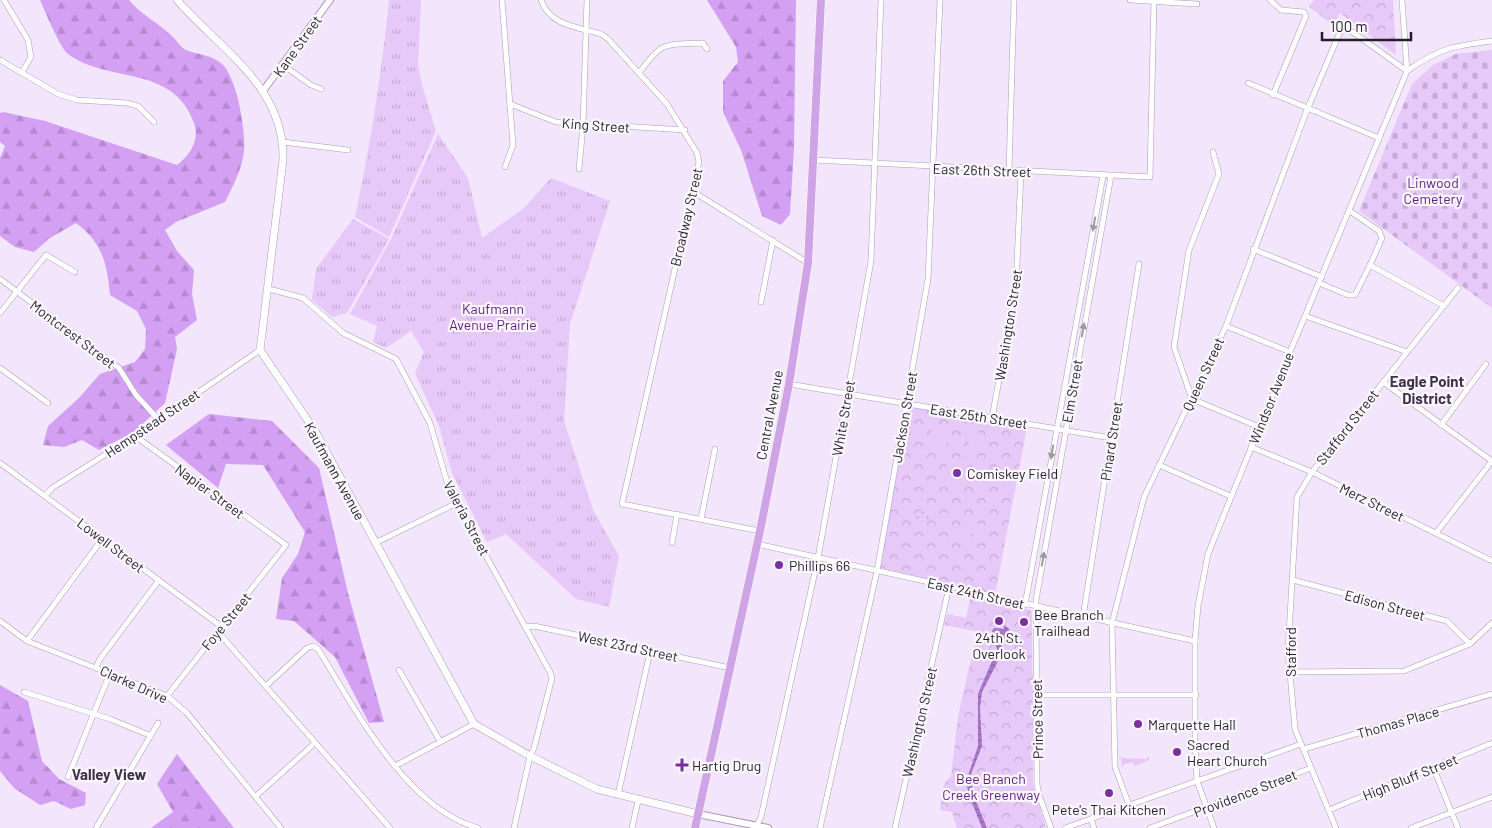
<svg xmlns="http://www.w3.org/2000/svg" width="1492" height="828" font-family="Barlow,sans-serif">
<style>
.grass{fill:url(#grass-tufts)}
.forest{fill:url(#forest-firs)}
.cemetery{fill:url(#cemetery-stones)}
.park{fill:url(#park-crowns)}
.garden{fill:url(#garden-dots)}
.pitch{fill:#e6c8f9}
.water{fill:url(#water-rules)}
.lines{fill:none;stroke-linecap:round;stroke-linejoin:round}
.minor-casing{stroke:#ac9cb7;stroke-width:6}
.tertiary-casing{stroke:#ac9cb7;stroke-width:8}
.secondary-casing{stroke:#ac9cb7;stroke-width:8}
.primary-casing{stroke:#fff;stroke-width:9}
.minor{stroke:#fff;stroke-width:5}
.tertiary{stroke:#fff;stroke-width:6}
.secondary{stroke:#fff;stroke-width:7}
.primary{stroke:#cfa4e6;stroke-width:8}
.oneway{fill:#9d9a9f}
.poi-dot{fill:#7b2fa0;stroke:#faf7fd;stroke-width:2}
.labels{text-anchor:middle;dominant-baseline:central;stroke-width:4.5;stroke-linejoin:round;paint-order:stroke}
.street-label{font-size:14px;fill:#251f29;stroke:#faf7fd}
.park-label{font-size:14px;fill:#601d7f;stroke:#faf7fd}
.poi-label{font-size:14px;fill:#251f29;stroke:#faf7fd;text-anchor:start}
.neighbourhood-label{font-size:15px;font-weight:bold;fill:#403249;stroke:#faf7fd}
</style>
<defs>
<pattern id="grass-tufts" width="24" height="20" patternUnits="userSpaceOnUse" patternTransform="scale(1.25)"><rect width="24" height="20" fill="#e6c8f9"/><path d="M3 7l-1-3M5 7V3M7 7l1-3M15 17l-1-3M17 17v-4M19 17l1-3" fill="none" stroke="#c5abd5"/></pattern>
<pattern id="forest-firs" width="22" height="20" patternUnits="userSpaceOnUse" patternTransform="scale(1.25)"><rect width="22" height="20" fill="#d4a0f4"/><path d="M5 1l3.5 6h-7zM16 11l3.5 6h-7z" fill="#b689d1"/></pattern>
<pattern id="cemetery-stones" width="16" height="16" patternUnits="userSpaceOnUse" patternTransform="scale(1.25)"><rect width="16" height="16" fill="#e6c8f9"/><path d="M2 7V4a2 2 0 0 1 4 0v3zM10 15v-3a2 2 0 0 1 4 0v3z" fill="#c5abd5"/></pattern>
<pattern id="park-crowns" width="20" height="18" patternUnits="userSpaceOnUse" patternTransform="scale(1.25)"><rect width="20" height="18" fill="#e6c8f9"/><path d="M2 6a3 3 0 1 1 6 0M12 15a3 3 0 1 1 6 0" fill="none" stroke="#c5abd5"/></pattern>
<pattern id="garden-dots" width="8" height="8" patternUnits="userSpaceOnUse" patternTransform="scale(1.25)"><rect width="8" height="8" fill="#e6c8f9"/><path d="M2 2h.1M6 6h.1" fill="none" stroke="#c5abd5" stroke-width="1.8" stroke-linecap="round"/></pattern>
<pattern id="water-rules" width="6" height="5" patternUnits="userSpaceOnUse" patternTransform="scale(1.25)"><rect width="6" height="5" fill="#ab78c9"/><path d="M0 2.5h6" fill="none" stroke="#8b62a3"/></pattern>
</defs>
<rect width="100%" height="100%" fill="#f3e5fc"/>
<g class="grass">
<path d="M389 0H421L418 64 422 85 436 131 389 237 355 217C370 146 382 73 389 0Z"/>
<polygon points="438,134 468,178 482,238 524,208 551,178 610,201 570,324 564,421 593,510 619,556 609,607 576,599 506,534 487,542 452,473 439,426 415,373 424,352 411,331 386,348 373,342 377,326 350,314 391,239"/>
<polygon points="353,219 389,239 347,313 332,317 312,300 316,269"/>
<polygon points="1121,756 1123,758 1147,759 1149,756 1149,760 1134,766 1133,762 1123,765 1122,769"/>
</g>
<g class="forest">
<path d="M40 0H129C141 15 159 23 173 37 177 41 181 48 186 50 199 55 210 54 222 64 237 77 246 132 244 151 242 169 233 186 225 202L176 222 165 230 177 251 194 270 192 294 197 320 175 337 177 349 165 403 134 432 99 450 82 440 64 447 43 445 48 426 79 398 100 374 135 362 145 349 146 329 137 311 110 295C107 264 103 243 76 223L50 238 34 252 15 247 0 236V158L5 146 0 142V113L3 112 45 121 177 165C190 155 200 140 194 123 173 64 109 84 68 54 60 48 45 11 40 0Z"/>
<polygon points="707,0 796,0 794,148 790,214 781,225 762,216 741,150 723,112 723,81 738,62 736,47"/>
<polygon points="209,414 272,421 319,468 348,593 384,722 369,723 335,657 294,621 276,619 282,578 298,554 305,532 263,465 226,464 218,488 166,445"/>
<polygon points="0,685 28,701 42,761 59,779 86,793 85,805 71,809 54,801 40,805 14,788 0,771"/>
<polygon points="177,754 234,828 151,828 173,812 157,784"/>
</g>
<polygon class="cemetery" points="1492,50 1492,308 1359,211 1412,84 1433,65 1456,54"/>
<g class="park">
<polygon points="1314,0 1393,0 1396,55 1340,13 1333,25 1309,7"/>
<polygon points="906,405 986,418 986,421 1027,427 995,595 877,567"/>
<polygon points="971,595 1030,610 1032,613 1032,671 1037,702 1033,712 1033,784 1046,828 957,828 952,812 940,810 944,784 951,776 958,717 965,685 973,651 980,632 944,625 947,614 966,618"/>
</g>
<polygon class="garden" points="921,511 929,511 930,514 928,520 918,523 912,517"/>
<g class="pitch">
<polygon points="933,426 949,429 947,440 930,436"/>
<polygon points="971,429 979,431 976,451 967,449"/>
<polygon points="930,438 947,442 945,452 928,449"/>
<polygon points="951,458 970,462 967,485 959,485 947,479 945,471"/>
<polygon points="971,516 980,526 964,541 955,531"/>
</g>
<polygon class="water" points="1004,625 1009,629 1010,633 1003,642 997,663 982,692 980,708 982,746 971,774 973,794 987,828 982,828 969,795 966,782 978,746 978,694 997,649 992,631 994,628 1004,629"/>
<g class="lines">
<g class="minor-casing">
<g id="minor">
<polyline points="4,0 28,40 31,57 22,72"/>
<polyline points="502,0 513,145 505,167"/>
<path d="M541 0C550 26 578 27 601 34L608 39 667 104 697 153 699 162 622 504 760 531"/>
<polyline points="1130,0 1197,4"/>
<polyline points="1270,0 1281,10 1304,12 1306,16 1273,95"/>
<polyline points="1402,0 1407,71"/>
<polyline points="0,60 58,94 77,100 127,103 138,106 154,122"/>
<polyline points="283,65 311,85 321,89"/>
<path d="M639 73C663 40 664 45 703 43L707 49"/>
<polyline points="1248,83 1379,138"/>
<polyline points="510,104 556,122 685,130"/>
<polyline points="283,142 348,150"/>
<polyline points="1213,152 1219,174 1189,250 1174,347 1192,399 1259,427"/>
<polyline points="814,160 1150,177 1154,0"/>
<polyline points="579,169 583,125 587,0"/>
<polyline points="1009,170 1014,0"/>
<polyline points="692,191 808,263"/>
<polyline points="1350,211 1379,231 1382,238 1370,265 1444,306"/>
<polyline points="1253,249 1322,277"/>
<polyline points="0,279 119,368 136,395 158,419"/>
<polyline points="1319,283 1348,295 1355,295 1370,265"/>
<polyline points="269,289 303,298 343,333 396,359 430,423 447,482 457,503 550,672 552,678 534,748 530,756 514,828"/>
<polyline points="761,302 773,240"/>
<polyline points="0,313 46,255 75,272"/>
<polyline points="1305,316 1407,352"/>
<polyline points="1226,326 1290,352"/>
<polyline points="0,368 48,403"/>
<polyline points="1383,382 1492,461"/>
<polyline points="789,384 1111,438"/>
<polyline points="992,418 1016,288 1021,171"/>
<polyline points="1441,425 1486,364"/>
<polyline points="135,436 286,545 167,696"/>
<polyline points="1251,447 1312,472 1492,561"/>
<polyline points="0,463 222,627"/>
<polyline points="1159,465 1230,496"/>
<polyline points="45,496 52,488 135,436 260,350"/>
<polyline points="701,519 715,449"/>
<polyline points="1436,533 1492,461"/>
<polyline points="375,543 457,503"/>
<polyline points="672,543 677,514"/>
<polyline points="757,544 1195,641"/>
<polyline points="1293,580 1447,621 1470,644"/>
<polyline points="1025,605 1103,176"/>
<polyline points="1083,617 1139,264"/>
<polyline points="0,621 27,641 167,696 187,713 281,828"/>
<polyline points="525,627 534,626 730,668"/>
<polyline points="218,632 390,828"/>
<polyline points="27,641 103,538"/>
<polyline points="96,667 100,659 159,580"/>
<polyline points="399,670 440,741"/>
<polyline points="1289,672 1404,671 1470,644 1492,623"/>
<path d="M266 686 307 648 313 646 318 649C355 709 407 809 478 828"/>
<polyline points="24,692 110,719 149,735"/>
<polyline points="1037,695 1196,695"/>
<polyline points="1304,749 1492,694"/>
<polyline points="395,766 474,724"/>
<polyline points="1433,767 1458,828"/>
<polyline points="68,777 110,673"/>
<polyline points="618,795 650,652"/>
<polyline points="256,796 315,743"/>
<polyline points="1129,805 1115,767 1112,623 1144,497 1226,326 1307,110 1340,32 1347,28 1407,71"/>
<polyline points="1329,810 1492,743"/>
<polyline points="1091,819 1094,828"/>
<polyline points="756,827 761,817 818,558 871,261 881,0"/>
<polyline points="96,828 158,723"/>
<polyline points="632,828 638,801"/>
<polyline points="820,828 877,571 928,279 940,0"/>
<polyline points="895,828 949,587"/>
<polyline points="1051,828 1039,795 1037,784 1036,600 1111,176"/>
<polyline points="1065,828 1301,744"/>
<polyline points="1150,828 1311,768"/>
<path d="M1214 828 1197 781 1195 741V641L1198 606 1208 554 1290 352 1407 71C1439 48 1454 46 1492 41"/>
<polyline points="1336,828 1295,729 1288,651 1297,497 1312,472 1458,288"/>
<polyline points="1411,828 1492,797"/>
</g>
</g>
<g class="tertiary-casing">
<g id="tertiary">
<polyline points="263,91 330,0"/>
<polyline points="698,814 768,828"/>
</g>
</g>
<g class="secondary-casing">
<path id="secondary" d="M177 0C221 50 285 87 283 160L260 350 315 431 474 724 530 756 597 789 698 814"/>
</g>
<g class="primary-casing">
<polyline id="primary" points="695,828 760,531 789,384 808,263 821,0"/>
</g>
<use href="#minor" class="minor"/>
<use href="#tertiary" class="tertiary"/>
<use href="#secondary" class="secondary"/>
<use href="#primary" class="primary"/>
</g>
<defs><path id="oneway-solid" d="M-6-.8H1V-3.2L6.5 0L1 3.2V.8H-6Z" transform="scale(1.25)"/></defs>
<g class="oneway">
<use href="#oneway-solid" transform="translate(1094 224) rotate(100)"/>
<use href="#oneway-solid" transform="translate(1083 330) rotate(-80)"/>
<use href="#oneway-solid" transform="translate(1052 452) rotate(100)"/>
<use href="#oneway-solid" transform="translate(1043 559) rotate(-80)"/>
</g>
<g class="poi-dot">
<circle cx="957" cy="473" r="5"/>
<circle cx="779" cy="565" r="5"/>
<circle cx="999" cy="621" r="5"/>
<circle cx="1024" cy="622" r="5"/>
<circle cx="1138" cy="724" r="5"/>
<circle cx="1177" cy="752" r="5"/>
<path d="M679.5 757.5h5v5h5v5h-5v5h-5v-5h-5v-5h5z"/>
<circle cx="1109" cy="793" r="5"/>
</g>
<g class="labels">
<g class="street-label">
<text transform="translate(297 46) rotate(-54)">Kane Street</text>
<text transform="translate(596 125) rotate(4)">King Street</text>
<text transform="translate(982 170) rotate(2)">East 26th Street</text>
<text transform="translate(686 217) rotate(-77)">Broadway Street</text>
<text transform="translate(1008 325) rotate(-81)">Washington Street</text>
<text transform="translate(73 334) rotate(37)">Montcrest Street</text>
<text transform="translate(1203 374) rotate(-65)">Queen Street</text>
<text transform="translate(1072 391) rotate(-80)">Elm Street</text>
<text transform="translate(1271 398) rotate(-68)">Windsor Avenue</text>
<text transform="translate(769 415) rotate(-79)">Central Avenue</text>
<text transform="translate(979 416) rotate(9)">East 25th Street</text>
<text transform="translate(904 417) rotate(-80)">Jackson Street</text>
<text transform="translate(843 418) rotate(-80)">White Street</text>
<text transform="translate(152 423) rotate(-34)">Hempstead Street</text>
<text transform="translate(1347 427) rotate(-52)">Stafford Street</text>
<text transform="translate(1111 441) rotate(-81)">Pinard Street</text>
<text transform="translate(335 471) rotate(61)">Kaufmann Avenue</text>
<text transform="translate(210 491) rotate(36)">Napier Street</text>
<text transform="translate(1372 502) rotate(26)">Merz Street</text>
<text transform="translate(467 518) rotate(62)">Valeria Street</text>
<text transform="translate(111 545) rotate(37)">Lowell Street</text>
<text transform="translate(976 593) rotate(13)">East 24th Street</text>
<text transform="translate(1385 605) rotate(15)">Edison Street</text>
<text transform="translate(226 621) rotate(-51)">Foye Street</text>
<text transform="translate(628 646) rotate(12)">West 23rd Street</text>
<text transform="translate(1290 652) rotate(-90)">Stafford</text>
<text transform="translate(134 684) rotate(24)">Clarke Drive</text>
<text transform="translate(1037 719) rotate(-91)">Prince Street</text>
<text transform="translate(919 722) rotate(-77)">Washington Street</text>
<text transform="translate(1398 722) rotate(-16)">Thomas Place</text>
<text transform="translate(1410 777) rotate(-22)">High Bluff Street</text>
<text transform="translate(1245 793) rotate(-21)">Providence Street</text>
</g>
<g class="park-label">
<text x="1433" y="182">Linwood<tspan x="1433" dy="16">Cemetery</tspan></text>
<text x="493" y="308">Kaufmann<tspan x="493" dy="16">Avenue Prairie</tspan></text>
<text x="991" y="778">Bee Branch<tspan x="991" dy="16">Creek Greenway</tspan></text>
</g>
<g class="poi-label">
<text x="967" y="473">Comiskey Field</text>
<text x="789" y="565">Phillips 66</text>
<text x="1034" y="614">Bee Branch<tspan x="1034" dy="16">Trailhead</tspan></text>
<text x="999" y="637" text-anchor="middle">24th St.<tspan x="999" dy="16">Overlook</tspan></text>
<text x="1148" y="724">Marquette Hall</text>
<text x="1187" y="744">Sacred<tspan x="1187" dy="16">Heart Church</tspan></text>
<text x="692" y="765">Hartig Drug</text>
<text x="1109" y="809" text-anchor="middle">Pete's Thai Kitchen</text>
</g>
<g class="neighbourhood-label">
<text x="1427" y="381">Eagle Point<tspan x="1427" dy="17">District</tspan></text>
<text x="109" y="774">Valley View</text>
</g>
</g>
<path d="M1322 32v8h89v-8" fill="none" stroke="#251f29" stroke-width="2.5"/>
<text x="1330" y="32" font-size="15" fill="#251f29" stroke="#faf7fd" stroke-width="4" paint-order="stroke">100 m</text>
</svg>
